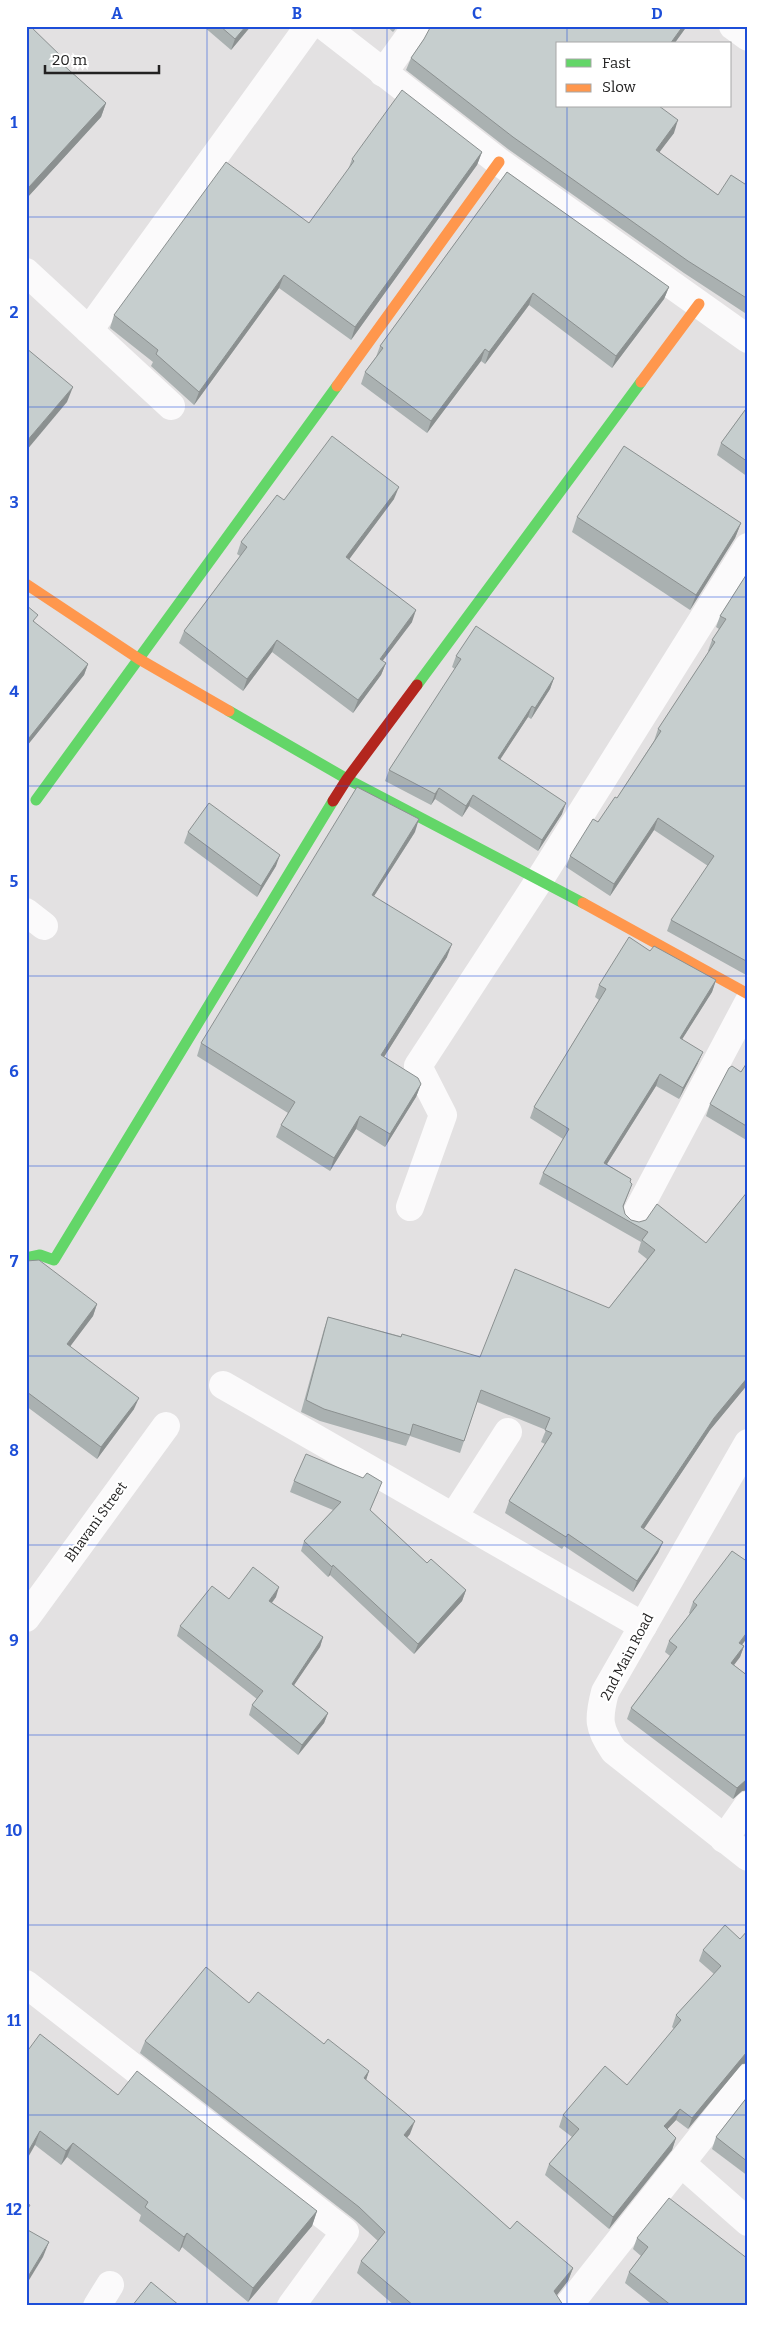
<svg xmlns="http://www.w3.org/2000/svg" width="774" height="2332" font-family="Bitter,serif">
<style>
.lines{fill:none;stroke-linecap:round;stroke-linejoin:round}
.street{stroke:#fbfafb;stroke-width:28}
.fast{stroke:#63d668;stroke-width:11}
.slow{stroke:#ff974d;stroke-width:11}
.jam{stroke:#b3261e;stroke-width:11}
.wall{fill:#aab1b1}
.shaded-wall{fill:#8b9090}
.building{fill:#c6cece;stroke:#8b9090}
.grid{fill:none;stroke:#1d4ed8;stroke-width:1;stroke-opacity:0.55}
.labels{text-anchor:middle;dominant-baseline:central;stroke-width:4.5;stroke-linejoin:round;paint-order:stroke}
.street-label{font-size:14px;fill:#232222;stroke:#fff}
.neatline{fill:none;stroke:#1d4ed8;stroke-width:2}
.grid-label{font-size:16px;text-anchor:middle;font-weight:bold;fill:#1d4ed8}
</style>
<rect width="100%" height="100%" fill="#e3e1e2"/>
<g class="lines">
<g class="street">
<polyline points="324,26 499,162 748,339"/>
<polyline points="733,26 748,37"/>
<polyline points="383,73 417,26"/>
<polyline points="26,272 171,406"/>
<polyline points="89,330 309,26"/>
<polyline points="26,912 44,926"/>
<polyline points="410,1207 443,1115 418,1066 540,879 748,547"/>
<polyline points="634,1218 748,1003"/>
<polyline points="223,1385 643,1626"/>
<path d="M748 1443 605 1692C598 1719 598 1728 614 1751L748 1857"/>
<polyline points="454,1516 508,1432"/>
<polyline points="26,1618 166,1426"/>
<polyline points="724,1839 748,1805"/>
<polyline points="26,1984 345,2232 291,2306"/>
<polyline points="681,2163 748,2222"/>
<polyline points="97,2306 110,2285"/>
<polyline points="568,2306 748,2078"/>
</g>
<g class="fast">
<polyline points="417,685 641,382"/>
<polyline points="229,711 347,779 583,903"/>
<polyline points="36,800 337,386"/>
<polyline points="26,1258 40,1255 54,1260 333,801"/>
</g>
<g class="slow">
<polyline points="641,382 699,304"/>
<polyline points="337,386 499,162"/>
<polyline points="26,584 139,659 229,711"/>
<polyline points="583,903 748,994"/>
</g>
<polyline class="jam" points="333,801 347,779 417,685"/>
</g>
<g class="wall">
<polygon points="26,26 64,59 62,64 106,103 101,117 26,199"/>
<polygon points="203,26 251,26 231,50"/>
<polygon points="386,26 398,26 393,32"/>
<polygon points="687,26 674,44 558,44 674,133 659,152 718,195 748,186 748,315 684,273 508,149 406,70 411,58 424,39"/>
<polygon points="482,152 477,165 351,340 279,288 194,405 151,366 153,362 110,328 114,315 309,223 348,170 352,159"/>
<polygon points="507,172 669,287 664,299 612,368 529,305 485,364 481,361 427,433 361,384 365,372 376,357 380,346"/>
<polygon points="748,406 748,477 717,455 721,443"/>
<polygon points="394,499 349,559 412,622 382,661 386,663 381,675 353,713 272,652 243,691 179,643 184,631 240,556 237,554 241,542 284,500"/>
<polygon points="577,517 741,523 735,538 690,610 572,532"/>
<polygon points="748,572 748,976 667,931 671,920 708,866 654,830 610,896 566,867 570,856 617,798 654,741 658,729 709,652 708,651 712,640 719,629 716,627 720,616"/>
<polygon points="26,605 35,623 88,664 84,675 26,747"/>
<polygon points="456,656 554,678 550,689 531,719 528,717 500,759 562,814 538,851 469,806 462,817 435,799 431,805 385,781 389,770 455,669 452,667"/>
<polygon points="188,832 276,866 257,897 184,843"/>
<polygon points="415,832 374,896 447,957 384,1057 421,1084 416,1097 385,1147 356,1129 330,1171 276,1137 281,1125 288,1113 197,1056 201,1043"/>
<polygon points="650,951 716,980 712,992 682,1039 698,1063 679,1099 656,1086 607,1164 631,1179 630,1182 632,1184 623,1208 625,1214 631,1220 706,1243 748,1191 748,1384 710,1430 644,1529 663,1542 658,1553 633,1592 564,1546 562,1549 505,1513 509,1501 545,1444 541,1442 546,1430 477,1402 460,1453 410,1436 406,1446 320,1421 301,1412 324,1329 328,1317 480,1357 609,1308 647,1259 638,1252 641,1242 539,1184 543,1173 563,1139 530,1118 534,1107 599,1000 595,997 599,985"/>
<polygon points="748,1061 748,1141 706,1116 710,1104 741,1072"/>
<polygon points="26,1261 97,1304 93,1316 70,1346 134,1409 97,1459 26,1406"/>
<polygon points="294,1481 378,1492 370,1510 427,1563 466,1590 462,1601 414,1654 330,1575 328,1577 301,1551 304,1541 333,1510 290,1492"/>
<polygon points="276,1597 272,1603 323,1637 320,1647 294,1685 328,1713 324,1723 298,1755 249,1715 252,1705 257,1699 177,1636 180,1626 229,1599"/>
<polygon points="693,1602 744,1646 740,1657 734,1665 748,1676 748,1790 742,1791 733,1799 627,1719 631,1708 670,1656 665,1652 669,1641 690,1614 689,1613"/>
<polygon points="748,1930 748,2063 742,2064 688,2129 676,2120 667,2129 676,2138 672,2150 609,2229 545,2175 549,2164 572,2137 559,2127 563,2115 627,2085 674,2029 672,2027 676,2015 714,1974 699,1961 703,1950 740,1939"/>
<polygon points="249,2003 324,2044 369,2071 366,2080 410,2134 407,2138 510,2229 573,2268 568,2281 556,2295 563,2305 564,2306 395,2306 357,2273 361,2261 378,2241 355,2220 140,2053 145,2041"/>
<polygon points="26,2053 118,2095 317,2211 312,2226 248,2302 182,2247 179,2252 139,2221 141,2215 67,2157 61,2165 35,2145"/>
<polygon points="748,2096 748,2176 712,2149 716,2137"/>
<polygon points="637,2238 748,2306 654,2306 625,2283 629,2272 641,2256 633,2249"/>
</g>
<g class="shaded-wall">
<polygon points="246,26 251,26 231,50 235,39"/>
<polygon points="683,26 687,26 674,44 670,44"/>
<polygon points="106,103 101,117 26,199 26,196 29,187"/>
<polygon points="678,120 674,133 652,162 656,150"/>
<polygon points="482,152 477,165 351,340 355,327"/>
<polygon points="284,275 279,288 194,405 199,392"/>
<polygon points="669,287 664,299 612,368 616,356"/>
<polygon points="533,293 529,305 485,364 489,352"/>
<polygon points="485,349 481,361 427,433 431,421"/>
<polygon points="73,387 67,402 26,451 26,442"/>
<polygon points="399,487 394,499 342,569 346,557"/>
<polygon points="741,523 735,538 690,610 696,595"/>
<polygon points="416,610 412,622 375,671 380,659"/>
<polygon points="277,640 272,652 243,691 247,679"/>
<polygon points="386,663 381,675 353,713 358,700"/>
<polygon points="88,664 84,675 26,747 29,738"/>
<polygon points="554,678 550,689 531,719 535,708"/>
<polygon points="532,706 528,717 494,769 498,758"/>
<polygon points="439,788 435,799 431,805 435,794"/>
<polygon points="473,795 469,806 462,817 466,806"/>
<polygon points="566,803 562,814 538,851 542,840"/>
<polygon points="658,818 654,830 610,896 614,884"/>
<polygon points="419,819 415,832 367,907 372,895"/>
<polygon points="280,855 276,866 257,897 261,886"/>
<polygon points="452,944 447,957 377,1068 381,1055"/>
<polygon points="716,980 712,992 676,1049 680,1038"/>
<polygon points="703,1052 698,1063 679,1099 683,1088"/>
<polygon points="660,1074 656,1086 600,1175 604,1163"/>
<polygon points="421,1084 416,1097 385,1147 390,1134"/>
<polygon points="360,1116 356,1129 330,1171 334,1158"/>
<polygon points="97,1304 93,1316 63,1356 67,1344"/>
<polygon points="748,1377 748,1384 710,1430 637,1539 641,1527 714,1418"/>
<polygon points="139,1398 134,1409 97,1459 101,1447"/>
<polygon points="663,1542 658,1553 633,1592 637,1581"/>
<polygon points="333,1565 330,1575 328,1577 332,1567"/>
<polygon points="279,1587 276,1597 265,1611 269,1601"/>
<polygon points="466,1590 462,1601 414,1654 418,1644"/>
<polygon points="748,1631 748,1637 735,1654 739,1643"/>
<polygon points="323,1637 320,1647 288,1694 292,1684"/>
<polygon points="744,1646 740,1657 727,1674 731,1663"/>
<polygon points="328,1713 324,1723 298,1755 302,1745"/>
<polygon points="748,1779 748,1790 742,1791 733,1799 737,1788 746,1780"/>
<polygon points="748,2052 748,2063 742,2064 688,2129 692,2118 746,2053"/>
<polygon points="369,2071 365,2083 364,2078"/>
<polygon points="680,2109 676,2120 660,2137 664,2126"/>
<polygon points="415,2121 410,2134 399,2147 404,2135"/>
<polygon points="40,2131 35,2145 26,2161 26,2155"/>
<polygon points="676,2138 672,2150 609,2229 613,2217"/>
<polygon points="73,2143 67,2157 61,2165 66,2151"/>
<polygon points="317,2211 312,2226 248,2302 253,2288"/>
<polygon points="187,2233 182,2247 179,2252 184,2237"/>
<polygon points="49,2242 43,2257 26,2285 26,2280"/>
<polygon points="573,2268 568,2281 550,2304 554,2291"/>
</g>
<g class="building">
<polygon points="26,26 30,26 64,59 60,62 106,103 29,187 26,184"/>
<polygon points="220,26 246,26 235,39"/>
<polygon points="431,26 683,26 670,44 558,44 558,106 659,106 678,120 656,150 718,195 731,175 748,186 748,299 688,261 513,137 411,58 424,39"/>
<polygon points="402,90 482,152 355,327 284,275 199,392 156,354 158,350 114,315 226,162 309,223 354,161 352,159"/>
<polygon points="507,172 669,287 616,356 533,293 489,352 485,349 431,421 365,372 383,348 380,346"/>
<polygon points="26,348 73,387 26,442"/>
<polygon points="748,406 748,462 721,443"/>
<polygon points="332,436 399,487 346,557 416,610 380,659 386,663 358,700 277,640 247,679 184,631 247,547 241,542 277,495 284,500"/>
<polygon points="624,446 741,523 696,595 577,517"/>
<polygon points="748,572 748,962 671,920 714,856 658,818 614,884 570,856 593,819 598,822 615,797 617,798 661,731 658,729 715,642 712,640 726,619 720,616"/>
<polygon points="26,605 38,615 33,621 88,664 29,738 26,736"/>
<polygon points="476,626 554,678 535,708 532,706 498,758 566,803 542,840 473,795 466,806 439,788 435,794 389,770 461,659 456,656"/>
<polygon points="357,787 419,819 372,895 452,944 381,1055 418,1078 421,1084 390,1134 360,1116 334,1158 281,1125 295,1102 201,1043"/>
<polygon points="209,803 280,855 261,886 188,832"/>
<polygon points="629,937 650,951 654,946 716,980 680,1038 703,1052 683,1088 660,1074 604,1163 631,1179 630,1182 632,1184 623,1206 625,1214 631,1220 639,1222 646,1220 657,1204 706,1243 748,1191 748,1377 714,1418 641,1527 663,1542 637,1581 568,1534 566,1537 509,1501 552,1433 545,1430 550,1418 481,1390 464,1441 413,1424 410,1435 324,1409 306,1400 328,1317 401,1337 402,1334 480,1357 515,1269 609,1308 655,1250 642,1240 648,1232 543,1173 569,1129 534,1107 606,989 599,985"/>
<polygon points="748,1061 748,1127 710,1104 729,1068 732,1066 741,1072"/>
<polygon points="39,1260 97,1304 67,1344 139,1398 101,1447 27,1392 26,1393 26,1261"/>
<polygon points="306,1454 363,1478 367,1473 382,1482 370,1510 427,1563 431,1559 466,1590 418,1644 333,1565 332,1567 304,1541 341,1502 294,1481"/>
<polygon points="732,1551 748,1562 748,1631 739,1643 744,1646 731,1663 748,1676 748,1779 746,1780 737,1788 631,1708 677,1647 669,1641 697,1605 693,1602"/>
<polygon points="253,1567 279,1587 269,1601 323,1637 292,1684 328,1713 302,1745 252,1705 263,1691 180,1626 212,1586 229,1599"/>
<polygon points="725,1925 740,1939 748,1930 748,2052 746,2053 692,2118 680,2109 664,2126 676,2138 613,2217 549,2164 579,2129 563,2115 605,2066 627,2085 681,2020 676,2015 721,1966 703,1950"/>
<polygon points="206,1967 249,2003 258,1992 324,2044 328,2039 369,2071 364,2078 415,2121 404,2135 510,2229 517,2221 573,2268 554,2291 563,2305 564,2306 414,2306 361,2261 385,2232 359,2207 145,2041"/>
<polygon points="40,2034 118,2095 137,2071 317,2211 253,2288 187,2233 184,2237 145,2207 148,2202 73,2143 66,2151 40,2131 26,2155 26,2053"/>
<polygon points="748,2096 748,2162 716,2137"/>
<polygon points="669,2198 748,2259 748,2306 672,2306 629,2272 648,2247 637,2238"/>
<polygon points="26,2203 30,2205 26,2212"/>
<polygon points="26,2229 49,2242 26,2280"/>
<polygon points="151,2282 180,2306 132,2306"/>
</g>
<path class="grid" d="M207 26V2306M387 26V2306M567 26V44M567 106V2306M26 217H748M26 407H748M26 597H748M26 786H748M26 976H748M26 1166H748M26 1356H748M26 1545H748M26 1735H748M26 1925H748M26 2115H748"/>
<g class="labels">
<g class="street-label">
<text transform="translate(96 1522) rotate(-54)">Bhavani Street</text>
<text transform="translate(627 1657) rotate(-62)">2nd Main Road</text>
</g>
</g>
<rect width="774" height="2332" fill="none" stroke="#ffffff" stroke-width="55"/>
<rect x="556" y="42" width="175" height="65" fill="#ffffff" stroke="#a7a7a7"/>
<rect x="566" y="59" width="25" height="8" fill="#63d668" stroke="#a7a7a7"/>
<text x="602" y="68" font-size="15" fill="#232222">Fast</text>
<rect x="566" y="84" width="25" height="8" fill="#ff974d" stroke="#a7a7a7"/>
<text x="602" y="92" font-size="15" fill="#232222">Slow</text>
<path d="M45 65v8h114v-8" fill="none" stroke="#232222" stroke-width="2.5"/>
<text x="52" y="65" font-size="15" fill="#232222" stroke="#ffffff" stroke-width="4" paint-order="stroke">20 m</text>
<rect x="28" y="28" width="718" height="2276" class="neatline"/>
<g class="grid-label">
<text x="117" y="19">A</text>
<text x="297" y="19">B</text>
<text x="477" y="19">C</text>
<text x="657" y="19">D</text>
<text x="14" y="128">1</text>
<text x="14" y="318">2</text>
<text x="14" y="508">3</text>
<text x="14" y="697">4</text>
<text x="14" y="887">5</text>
<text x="14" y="1077">6</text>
<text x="14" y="1267">7</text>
<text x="14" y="1456">8</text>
<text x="14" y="1646">9</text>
<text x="14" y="1836">10</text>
<text x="14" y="2026">11</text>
<text x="14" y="2215">12</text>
</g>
</svg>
